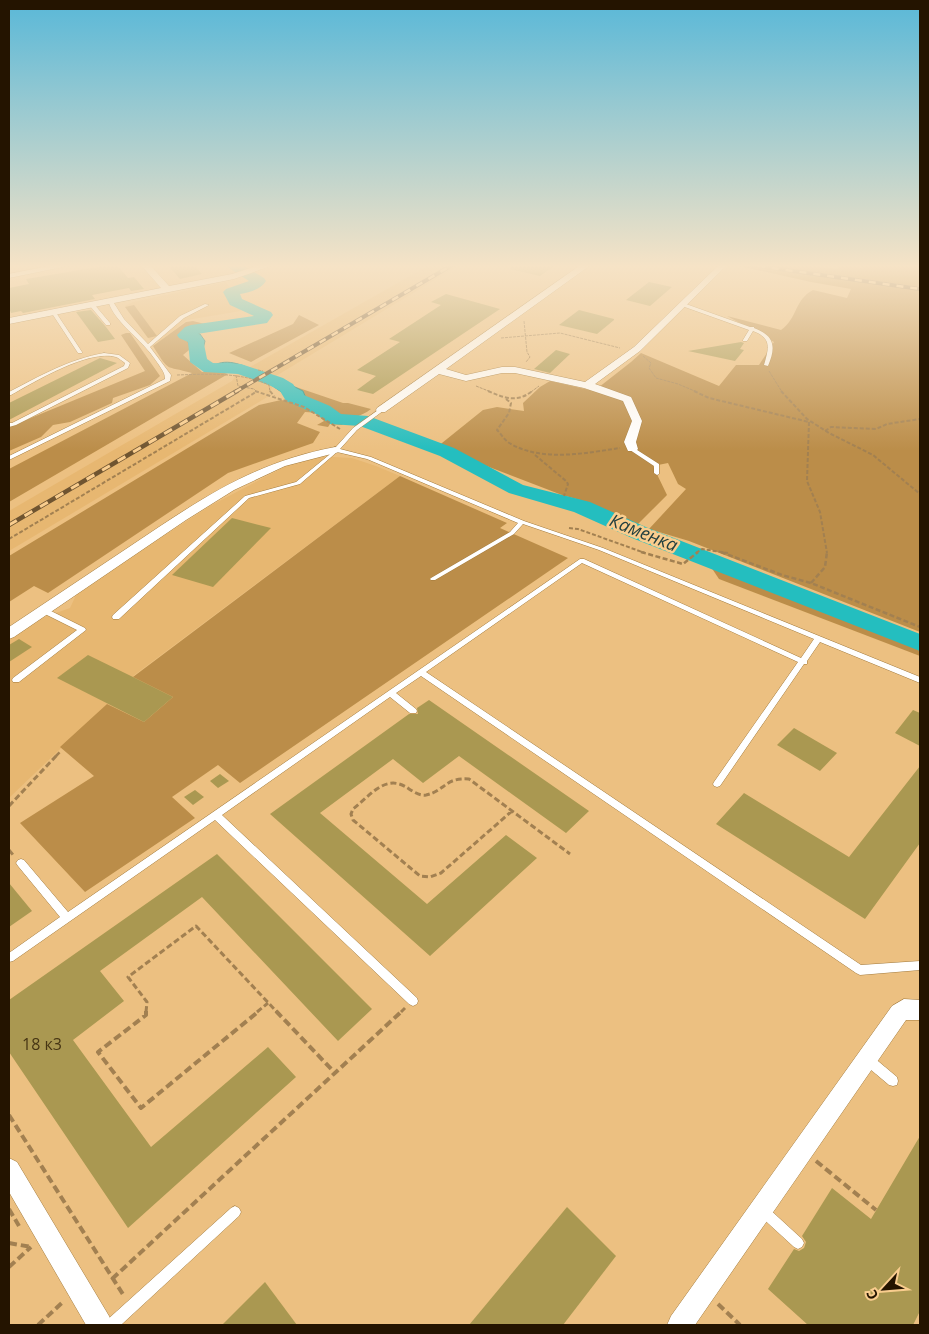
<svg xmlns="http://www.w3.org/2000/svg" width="929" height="1334" font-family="'Open Sans',sans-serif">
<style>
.built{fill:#e7b771}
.green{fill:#bb8d49}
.water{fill:#24bebf;stroke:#248b86}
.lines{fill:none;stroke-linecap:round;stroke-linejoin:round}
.river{fill:#24bebf;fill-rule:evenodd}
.building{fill:#aa9851}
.lane-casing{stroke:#a27a3c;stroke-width:1}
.street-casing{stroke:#a27a3c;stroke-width:1}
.path-far4{stroke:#a28051;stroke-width:1;stroke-dasharray:3 1;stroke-linecap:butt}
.path-far3{stroke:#a28051;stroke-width:2;stroke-dasharray:4 2;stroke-linecap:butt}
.path-far2{stroke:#a28051;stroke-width:2.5;stroke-dasharray:5 2.5;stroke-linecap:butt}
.path-far1{stroke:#a28051;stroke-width:3;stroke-dasharray:6 3;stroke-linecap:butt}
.path{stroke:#a28051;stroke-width:4;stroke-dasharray:8 4;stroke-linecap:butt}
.lane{fill:#fff;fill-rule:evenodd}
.street{fill:#fff;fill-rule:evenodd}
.rail-far1-casing{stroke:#6f5430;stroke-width:4}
.rail-casing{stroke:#6f5430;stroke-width:4.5}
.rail-far1{stroke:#f9cd8e;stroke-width:2.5;stroke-dasharray:7;stroke-linecap:butt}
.rail{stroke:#f9cd8e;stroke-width:3;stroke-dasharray:9;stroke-linecap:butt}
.labels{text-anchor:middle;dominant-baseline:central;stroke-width:5;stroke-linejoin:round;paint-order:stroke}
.near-number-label{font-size:16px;fill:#463514}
.water-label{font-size:18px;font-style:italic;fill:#234040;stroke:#f9cd8e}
</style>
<rect width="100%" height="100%" fill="#ecc081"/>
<g class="built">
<polygon points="431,264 461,264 276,376 269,396 9,551 9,511 232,381 236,375"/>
<polygon points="226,282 230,288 225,294 241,311 187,320 160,341 150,340 125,306 133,302"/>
<polygon points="315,456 352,458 376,466 400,476 133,676 173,697 144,722 107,704 9,798 9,639 39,619 70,608 78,591 210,506 286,466"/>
</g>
<g class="green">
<path d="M731 264 920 290V632L689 541 649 529 686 489 678 484 668 463 653 466 667 495 638 524 580 500 562 495 437 447 483 410 497 407 524 411 523 403 540 387 550 381 594 391 631 362 641 353 719 386 736 365H759L774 342 727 316 781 330C798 318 794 300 813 290L847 298 851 289 811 282Z"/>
<polygon points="756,264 788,264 838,269 842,264 862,268 865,264 920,264 920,287"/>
<polygon points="134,305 157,336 148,338 125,307"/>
<polygon points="299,315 319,325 251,362 229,353 293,324"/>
<path d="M193 321 205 324 194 335V346L183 355 202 372 218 371 228 374 9 502V469L192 373C164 365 170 373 153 346L186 322Z"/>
<polygon points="126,333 130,333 160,376 150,385 113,398 112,403 70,422 53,425 41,437 9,451 9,427 145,371 121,335"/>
<path d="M296 387 343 403H348L371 409C361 417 350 417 342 425L330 424 328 427 317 425 324 421 320 417V413L305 412 297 423 320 432 313 443 228 473 48 593 34 586 9 602V556L259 405 281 400 302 404 308 403 303 391Z"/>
<polygon points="400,476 507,523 500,528 568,558 240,783 218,765 172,797 195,818 85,892 20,823 94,776 60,747 107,704 144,722 173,697 133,677"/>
<polygon points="705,558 920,643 920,656 719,579"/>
</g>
<g class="water">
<path d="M191 330 200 334 205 341 203 349 207 363 206 364 213 366C227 357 246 366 258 373 247 378 248 373 238 371 234 371 230 371 226 371L223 369C192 375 195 355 185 335Z"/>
<path d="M260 375 275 377 303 391 308 403C289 402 275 385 258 377Z"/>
</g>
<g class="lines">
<path class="river" d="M223 264H241L264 278 266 281C260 290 250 292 240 294L242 299 271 312 273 315 267 323 197 334 203 339 207 359 213 363 241 364 283 378 293 384 299 393 330 406 341 414 368 416 454 448 523 485 590 502 648 528 920 634V651L632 538 574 512 509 493 440 456 360 426 330 424 316 414 286 401 280 391 271 386 238 374 204 372 190 362 188 342 179 338 177 335 185 327 191 325 254 316 230 305 223 292 226 289 249 281Z"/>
</g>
<g class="building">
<polygon points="116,264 128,278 134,277 144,289 131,291 129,288 92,295 95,299 23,313 21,311 11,313 9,308 9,288 29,284 26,279"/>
<polygon points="167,264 193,264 202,274 180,279"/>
<polygon points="510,264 557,264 540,276 510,269"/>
<polygon points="649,282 672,287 650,306 626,300"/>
<polygon points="446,294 500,309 373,394 357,390 376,376 357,370 400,342 389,339 441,305 431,302"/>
<polygon points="91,310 106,327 115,339 98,342 76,312"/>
<polygon points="579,310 614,319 614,320 597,334 559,325"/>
<polygon points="741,342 744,343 740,349 744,350 735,361 688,351"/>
<polygon points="556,350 570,354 550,373 534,369"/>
<polygon points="100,358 117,363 9,420 9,403"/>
<polygon points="232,518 271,528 213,587 172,575"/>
<polygon points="19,639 32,647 9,662 9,645"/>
<polygon points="88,655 133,677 173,697 144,722 57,678"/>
<polygon points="429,700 589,811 566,833 459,756 423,783 393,759 320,813 427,904 506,835 537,858 430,956 270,814 409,714 418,714 417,708"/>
<polygon points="913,710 920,713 920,746 895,733"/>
<polygon points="794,728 837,753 820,771 777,745"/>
<polygon points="920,766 920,843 865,919 716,824 744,793 849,857"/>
<polygon points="220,774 229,781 218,788 210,781"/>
<polygon points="195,790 204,797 193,805 184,797"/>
<polygon points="217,854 372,1009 338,1041 202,897 100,971 124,1001 73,1040 151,1147 268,1047 296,1077 128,1228 9,1052 9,1000"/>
<polygon points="9,883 32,911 9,927"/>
<polygon points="920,1136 920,1311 913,1325 808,1325 768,1289 794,1249 799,1251 804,1248 806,1242 802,1236 832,1188 871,1219"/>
<polygon points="567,1207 616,1256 563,1325 469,1325"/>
<polygon points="265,1282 297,1325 222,1325"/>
</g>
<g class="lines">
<g class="lane-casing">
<g id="lane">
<path d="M108 300H112L124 319 148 344 180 316 205 304 209 305 184 318 150 347 171 375 170 381 9 460V456L165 379C165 373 162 370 159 365 155 359 149 351 145 347 133 333 112 318 108 300Z"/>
<polygon points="90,304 94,304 110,323 110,325 106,325 90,306"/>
<path d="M682 304H686L750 327H754V328C775 336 776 347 768 366L764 365C769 348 772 338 753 331L747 341H743V340L749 330 682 306Z"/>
<polygon points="51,311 55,311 82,352 82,353 78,353 51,312"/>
<path d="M104 353 119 355 130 363 128 368 16 425 9 427V423H12L124 366 125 363C122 361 119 358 116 357 89 349 34 382 11 395H9V392C40 376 69 359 104 353Z"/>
<polygon points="381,408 384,410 383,411 357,430 340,449 371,457 524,521 603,548 920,677 920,683 820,642 807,661 807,664 804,664 720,786 717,787 714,786 713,784 714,782 798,662 582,563 426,672 861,965 920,961 920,970 860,975 856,973 421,676 396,693 416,709 417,711 416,713 410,713 390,697 222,815 417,998 418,1001 417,1004 413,1006 409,1004 215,820 13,961 9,962 9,953 60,917 18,866 16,863 18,860 21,859 24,860 68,912 580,559 584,559 801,658 814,639 599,550 523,524 514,534 435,580 431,580 430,579 431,578 510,532 518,523 367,459 337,452 300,484 249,498 119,619 113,619 112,617 113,615 245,496 296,482 329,455 333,449 335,448 353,428"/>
<polygon points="630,442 632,443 634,448 659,464 659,474 657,475 654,473 654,466 630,450 627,444"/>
<polygon points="41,608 45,608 85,628 86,630 19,682 13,682 12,680 13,678 77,630 41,612 39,610"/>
<polygon points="868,1055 872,1056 897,1077 898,1081 897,1085 893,1086 889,1085 864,1064 863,1060 864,1056"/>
<polygon points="762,1204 766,1206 802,1239 804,1243 802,1247 798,1249 794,1247 758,1214 756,1210 758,1206"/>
<polygon points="235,1206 239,1208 241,1212 239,1216 121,1325 106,1325 107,1320 231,1208"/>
</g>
</g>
<g class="street-casing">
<g id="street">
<polygon points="59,264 77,264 9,278 9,274"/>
<polygon points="140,264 149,264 169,286 232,274 263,264 276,264 234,279 9,324 9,318 161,288"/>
<polygon points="582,264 592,264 446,369 466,375 502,367 515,367 585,382 634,347 720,264 728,264 640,351 595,384 631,397 632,399 642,421 636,442 638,449 636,451 628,451 624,442 632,421 623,401 584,388 515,373 502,373 466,381 439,374 385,412 377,412 376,410 377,408"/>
<path d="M335 447 339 448 341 450 339 452 285 466 234 490 186 520 14 637 9 639V627C49 600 89 574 129 547 198 501 251 463 335 447Z"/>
<polygon points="904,999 920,1000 920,1020 906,1020 695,1325 667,1325 671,1316 892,1006"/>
<polygon points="9,1158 17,1162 109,1316 113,1325 86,1325 9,1192"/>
</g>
</g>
<g class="path-far4">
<polyline points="750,264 816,273"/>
<polyline points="735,265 770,272"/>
<polyline points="524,321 527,352 530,357 526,362"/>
<polyline points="501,338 560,333 620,348"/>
<polyline points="643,356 651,363 649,368 656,378 678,384 697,392"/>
<polyline points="258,370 263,371"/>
<polyline points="769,371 782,392"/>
<path d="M177 375C208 374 241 372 269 385L270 392"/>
<polyline points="236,375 238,386 254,389 257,392"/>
<polyline points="476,386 491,392"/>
<polyline points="531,392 539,386"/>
</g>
<g class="path-far3">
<polyline points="255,391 304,407 340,429"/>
<polyline points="270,391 274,396"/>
<path d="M488 391C504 398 518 403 532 391"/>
<polyline points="694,391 709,398 809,422"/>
<polyline points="781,391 807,419 829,433 873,455 920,494"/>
<path d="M506 399 511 403 509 413 497 430C502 435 505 441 511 444 543 462 586 453 620 448"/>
<polyline points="809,422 807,481 820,512 827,553"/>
<polyline points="825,431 831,427 876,429 887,424 920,419"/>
<polyline points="535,455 566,481 568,484 564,496"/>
<polyline points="569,528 578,529 645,553"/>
<polyline points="9,539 256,392"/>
<polyline points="696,553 702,549 728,553"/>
</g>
<g class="path-far2">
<polyline points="641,552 683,564 698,552"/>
<polyline points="721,552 782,575 811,583 920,627"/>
<polyline points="811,583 825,567 827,552"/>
<polyline points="56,756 61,751"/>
</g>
<g class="path-far1">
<polyline points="9,806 57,755"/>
<path d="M512 811 441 873 430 877 420 876 353 820 351 814 353 809C370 796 386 772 409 789 414 792 420 796 426 795 445 791 445 777 469 779L570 854"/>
<polyline points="9,850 14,856"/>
<polyline points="146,1012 147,1002 128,977 196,926 277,1012"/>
<polyline points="257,1012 268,1003"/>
<polyline points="401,1012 405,1008"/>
</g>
<g class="path">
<polyline points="146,1011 146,1015 98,1052 141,1108 259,1011"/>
<polyline points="276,1011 334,1072"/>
<polyline points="9,1115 124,1296"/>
<polyline points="816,1161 876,1210"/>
<polyline points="9,1209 19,1226"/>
<polyline points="9,1243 31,1247"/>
<polyline points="9,1267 31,1247"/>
<polyline points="112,1279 402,1011"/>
<polyline points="718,1304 740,1325"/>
<polyline points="38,1325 64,1301"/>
</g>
<use href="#lane" class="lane"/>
<use href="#street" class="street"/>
<g class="rail-far1-casing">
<g id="rail-far1">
<polyline points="744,264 920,289"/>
<polyline points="235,392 454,264"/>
</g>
</g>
<g class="rail-casing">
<polyline id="rail" points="9,525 237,391"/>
</g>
<use href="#rail-far1" class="rail-far1"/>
<use href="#rail" class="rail"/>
</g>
<linearGradient id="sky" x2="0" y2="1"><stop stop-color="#59b8d8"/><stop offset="0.59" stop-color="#f6e3c6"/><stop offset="1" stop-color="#f6e3c6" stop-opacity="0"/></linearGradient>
<rect width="929" height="451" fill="url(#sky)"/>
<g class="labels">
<g class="near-number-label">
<text x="42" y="1044">18 к3</text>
</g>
<g class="water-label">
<text transform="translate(644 532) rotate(22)">Каменка</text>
</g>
</g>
<rect width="929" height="1334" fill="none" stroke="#241400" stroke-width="20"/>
<g transform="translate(884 1289) rotate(244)" stroke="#f9cd8e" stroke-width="4" paint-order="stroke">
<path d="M0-4L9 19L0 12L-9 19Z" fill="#241400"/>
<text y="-8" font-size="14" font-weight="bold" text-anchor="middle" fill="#241400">С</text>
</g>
</svg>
